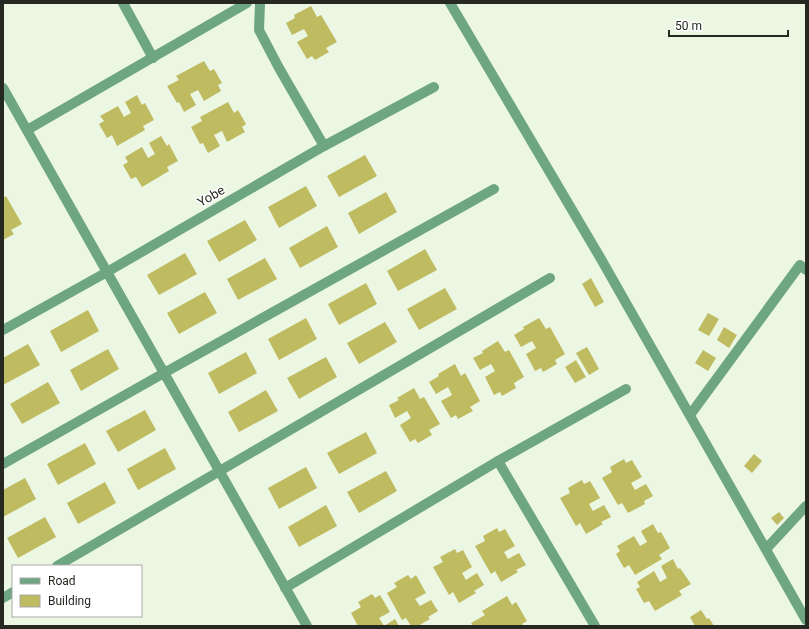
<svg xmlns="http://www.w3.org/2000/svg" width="809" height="629" font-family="Roboto,sans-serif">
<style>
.building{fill:#bfbb61}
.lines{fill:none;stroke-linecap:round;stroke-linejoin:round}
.street{stroke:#6ea582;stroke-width:10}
.labels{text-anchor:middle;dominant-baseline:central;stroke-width:3;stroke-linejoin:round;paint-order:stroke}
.street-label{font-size:13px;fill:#252922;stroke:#fff}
</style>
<rect width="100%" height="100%" fill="#ecf7e3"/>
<g class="building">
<polygon points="311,6 317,17 321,15 337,42 326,48 329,52 315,60 312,56 307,59 297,42 308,36 304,29 292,35 286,23 295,18 294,15"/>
<polygon points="204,61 210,71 214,69 222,83 218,85 221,91 204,101 198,90 190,94 196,105 184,112 179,102 177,103 167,86 179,80 176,76"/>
<polygon points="137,95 142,105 145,103 154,120 143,126 145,130 117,146 112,135 107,138 99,124 104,121 100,116 118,106 124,117 131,113 125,102"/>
<polygon points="228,102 234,113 238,110 246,124 242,127 245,132 227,142 222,131 214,135 220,146 208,153 203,143 200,144 191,127 202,121 200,117"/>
<polygon points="161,136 167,146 169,144 178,161 167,167 169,171 142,187 136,177 131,179 123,165 128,162 125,157 142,147 148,158 155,154 149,143"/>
<polygon points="365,155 377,176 339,197 327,176"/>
<polygon points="306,186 317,206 279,228 268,207"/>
<polygon points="386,192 397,212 359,234 348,213"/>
<polygon points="6,196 22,224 11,230 14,234 3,240 3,198"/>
<polygon points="245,220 257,240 219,262 207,241"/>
<polygon points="327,226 338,247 300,268 289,248"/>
<polygon points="425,249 437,270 398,291 387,271"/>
<polygon points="185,253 197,274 159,295 147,275"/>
<polygon points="265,258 277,279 238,300 227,279"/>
<polygon points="591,278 604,302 595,307 582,284"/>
<polygon points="366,283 377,304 339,325 328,304"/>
<polygon points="445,288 457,309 419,330 407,309"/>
<polygon points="205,292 217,313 179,334 167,313"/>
<polygon points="88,310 99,331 61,352 50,331"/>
<polygon points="708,313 719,319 709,336 698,330"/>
<polygon points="306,318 317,339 279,360 268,339"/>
<polygon points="539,318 546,329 550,327 565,354 555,360 557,364 543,372 541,368 535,371 526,354 536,348 532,341 521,347 514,335 524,329 523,327"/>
<polygon points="385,322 397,342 359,364 347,343"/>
<polygon points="724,327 737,335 729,348 717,340"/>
<polygon points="498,341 505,352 509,350 524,377 514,383 516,388 502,396 500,392 494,395 485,377 495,371 491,364 480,370 473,358 483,353 482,351"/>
<polygon points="28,344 40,365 3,385 3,358"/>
<polygon points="587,347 599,369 589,375 576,353"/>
<polygon points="108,349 119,369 81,391 70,370"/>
<polygon points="703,350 716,358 708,371 695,363"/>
<polygon points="246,352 257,373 219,394 208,373"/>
<polygon points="326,357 337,377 299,399 287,378"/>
<polygon points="576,360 586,377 575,383 565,367"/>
<polygon points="455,364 461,376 465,373 480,401 470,407 473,411 458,419 456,415 451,418 441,401 452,395 448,387 436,394 429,382 439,376 438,374"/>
<polygon points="48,382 60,403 22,424 10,404"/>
<polygon points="414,388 420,399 424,397 440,424 429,430 432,435 418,443 415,439 410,442 400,425 411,418 407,411 395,418 389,405 399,400 397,398"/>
<polygon points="266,390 278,411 239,432 228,412"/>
<polygon points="145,410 156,430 118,452 106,431"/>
<polygon points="366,432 377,453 339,474 327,453"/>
<polygon points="85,443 96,464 58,485 47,464"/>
<polygon points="165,448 176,469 138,490 127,469"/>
<polygon points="754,454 762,461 752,473 744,466"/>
<polygon points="624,459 626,463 632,460 642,477 631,483 635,490 646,484 653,496 644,501 645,504 628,513 622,503 618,505 602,478 612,472 610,467"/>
<polygon points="306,467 317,488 279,509 268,488"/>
<polygon points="386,471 397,491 359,513 347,492"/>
<polygon points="25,478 36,499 3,517 3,490"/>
<polygon points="582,480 584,484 590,481 600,498 589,504 593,511 604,505 611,517 601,522 603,524 586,534 580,523 576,526 560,498 570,493 568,488"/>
<polygon points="105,482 116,503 78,524 67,503"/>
<polygon points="326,505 337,526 299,547 288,527"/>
<polygon points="779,512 784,518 777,525 771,518"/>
<polygon points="45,517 56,537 18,558 7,538"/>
<polygon points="653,524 658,533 661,532 670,548 659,555 662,559 635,575 629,565 624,568 616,554 620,551 617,546 634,536 640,546 647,542 641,531"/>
<polygon points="497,528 499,532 505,529 515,546 504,552 508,559 519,553 526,565 516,570 518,572 501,582 495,571 491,574 475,546 485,541 483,536"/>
<polygon points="455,549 457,553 463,550 472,567 462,573 466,580 477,573 484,585 474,591 476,593 459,603 453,592 449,595 433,567 443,562 440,557"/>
<polygon points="673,559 678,569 680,568 691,584 679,591 682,595 655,611 649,601 644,603 636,589 640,587 637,582 654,571 660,582 667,578 661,566"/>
<polygon points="408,575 411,579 416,575 426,593 415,599 420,606 431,600 438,611 428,617 430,619 418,626 411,626 406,618 402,620 387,593 397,587 394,583"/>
<polygon points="372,594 375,598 380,595 390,612 379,618 384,626 395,619 399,626 358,626 351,613 361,607 358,602"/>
<polygon points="507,596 512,605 516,602 527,621 522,624 524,626 473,626 471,623 485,615 482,611"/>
<polygon points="701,610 707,619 709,618 714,626 695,626 690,617"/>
</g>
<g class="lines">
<g class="street">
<polyline points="123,3 153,58"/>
<polyline points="260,3 259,30 279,68 324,146"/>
<polyline points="450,3 601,259 806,620"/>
<polyline points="3,88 307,626"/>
<polyline points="27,130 247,3"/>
<polyline points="3,330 107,272 324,146 434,87"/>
<polyline points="690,415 800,265 806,270"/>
<polyline points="498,461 595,626"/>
<polyline points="3,464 164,373 494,189"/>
<polyline points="766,549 806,506"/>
<polyline points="57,566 550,278"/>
<polyline points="285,588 498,461 626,389"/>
<polyline points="3,598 13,592"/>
</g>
</g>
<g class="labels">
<g class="street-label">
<text transform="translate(211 196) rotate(-30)">Yobe</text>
</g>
</g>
<rect width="809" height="629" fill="none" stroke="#252922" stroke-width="8"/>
<rect x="12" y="565" width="130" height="52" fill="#ffffff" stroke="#a8a9a7"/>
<rect x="20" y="578" width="20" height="6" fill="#6ea582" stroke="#a8a9a7"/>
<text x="48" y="585" font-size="12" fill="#252922">Road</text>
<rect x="20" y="595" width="20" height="12" fill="#bfbb61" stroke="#a8a9a7"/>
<text x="48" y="605" font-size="12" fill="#252922">Building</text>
<path d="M669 30v6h119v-6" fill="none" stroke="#252922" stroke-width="2"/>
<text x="675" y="30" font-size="12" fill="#252922" stroke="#ffffff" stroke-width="3" paint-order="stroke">50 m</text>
</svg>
